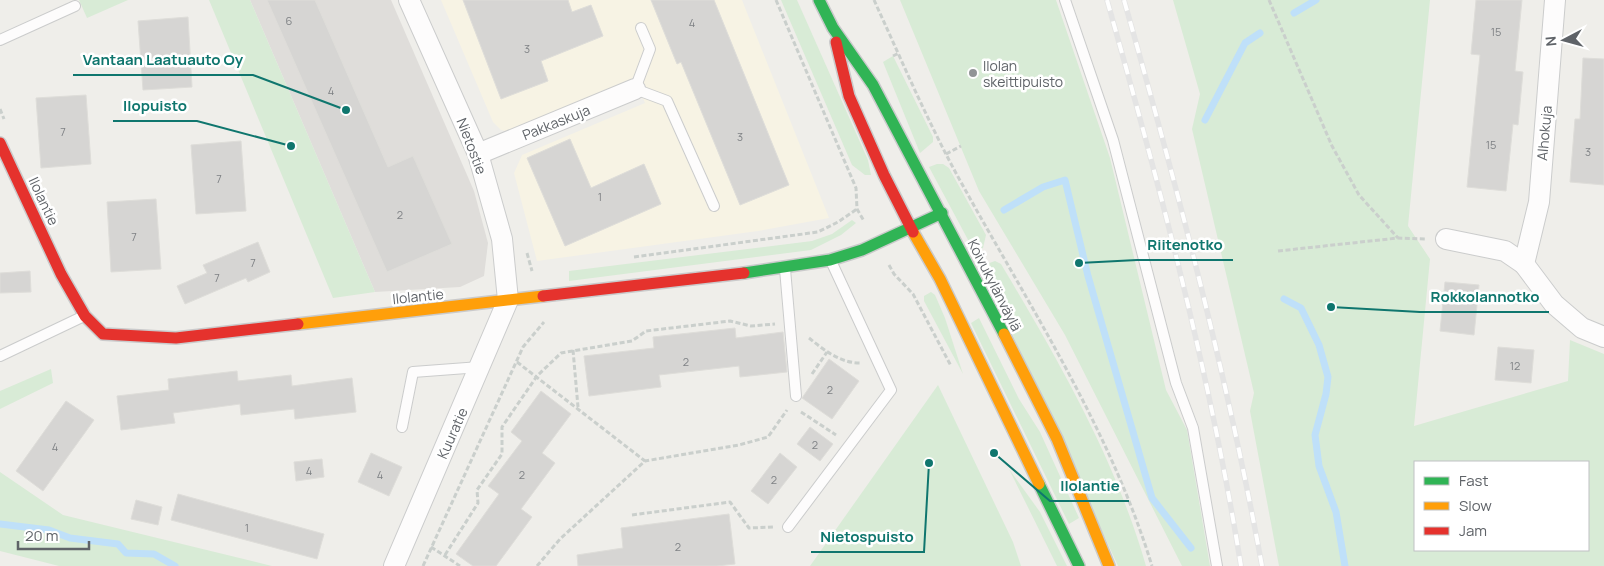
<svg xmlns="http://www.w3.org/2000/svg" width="1604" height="566" font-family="Manrope,sans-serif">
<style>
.commercial{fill:#f7f3e4}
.industrial{fill:#dfddda}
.green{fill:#d8ebd6;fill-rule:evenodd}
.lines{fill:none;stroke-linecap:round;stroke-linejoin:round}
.stream{stroke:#bfe0f9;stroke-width:7}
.building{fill:#d6d5d3;stroke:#deddd9}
.lane-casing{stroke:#cbcccc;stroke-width:12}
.street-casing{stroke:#cbcccc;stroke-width:22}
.fast-casing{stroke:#cacacb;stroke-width:14}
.slow-casing{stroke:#cacacb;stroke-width:14}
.jam-casing{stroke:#cacacb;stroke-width:14}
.path{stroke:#cacfcc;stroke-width:3;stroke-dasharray:5 2.5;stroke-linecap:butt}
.lane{stroke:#fdfcfc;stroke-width:10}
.street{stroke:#fdfcfc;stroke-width:20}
.fast{stroke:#30b455;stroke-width:11}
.slow{stroke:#ff9f0a;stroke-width:11}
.jam{stroke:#e5322d;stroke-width:11}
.rail-casing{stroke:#e4e4e4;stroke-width:5.5}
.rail{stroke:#fff;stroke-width:4;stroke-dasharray:11;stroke-linecap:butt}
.poi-dot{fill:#919496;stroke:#fff;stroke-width:2}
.labels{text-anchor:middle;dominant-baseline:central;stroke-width:5;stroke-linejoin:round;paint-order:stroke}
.number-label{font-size:11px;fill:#7e8184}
.poi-label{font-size:14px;fill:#5f6368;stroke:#fff;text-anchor:start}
.street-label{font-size:14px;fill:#5f6368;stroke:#fff}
.leader{fill:none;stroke:#0f766e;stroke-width:2}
.callout-dot{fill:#0f766e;stroke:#fff;stroke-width:2}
.callout-label{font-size:15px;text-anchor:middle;font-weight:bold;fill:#0f766e;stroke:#fff;stroke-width:5;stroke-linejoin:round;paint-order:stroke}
</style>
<rect width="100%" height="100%" fill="#efeeea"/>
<polygon class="commercial" points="441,0 742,0 829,218 758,231 537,261 514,173 522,155 645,103 634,78 510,132 501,130 493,122"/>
<polygon class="industrial" points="250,0 391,0 474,191 488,243 484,276 460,287 375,292"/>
<g class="green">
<polygon points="79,0 128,0 87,18"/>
<polygon points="209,0 250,0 375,292 333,298"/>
<polygon points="781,0 797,0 868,160 871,175 865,175 852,165"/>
<polygon points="900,0 1056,0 1110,158 1166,390 1187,430 1210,566 1182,566 1065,335 979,191"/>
<path d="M1173 0H1430L1408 226 1430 259 1414 426 1568 381 1570 340 1604 354V566H1279L1250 411 1254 393 1192 129 1200 94ZM1588 462V550H1415V462Z"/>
<polygon points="893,56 933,137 933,142 920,153 883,62"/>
<polygon points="937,164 943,164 949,168 986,235 983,248 974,251 929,167"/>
<polygon points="852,220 856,223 841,235 811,250 569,281 569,271 812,241 832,234"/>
<path d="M995 261 1001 264C1058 360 1115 458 1146 566H1118L981 266Z"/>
<polygon points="931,292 935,295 945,318 963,374 924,301 924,296"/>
<polygon points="979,318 1019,399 1040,432 1079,518 1069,524 971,323"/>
<polygon points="51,369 53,383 0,409 0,391"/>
<polygon points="938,385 1013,542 1021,566 810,566"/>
<polygon points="1009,469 1040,512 1067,566 1057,566"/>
<polygon points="0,472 63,515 272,566 59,566 0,551"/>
</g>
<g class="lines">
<g class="stream">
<polyline points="1294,13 1316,0"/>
<polyline points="1205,120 1245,43 1260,33"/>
<polyline points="1004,210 1043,187 1065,180 1088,276 1152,498 1191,548"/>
<polyline points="1284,299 1301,308 1319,345 1328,377 1326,394 1315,435 1319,466 1336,512 1345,566"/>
<polyline points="0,524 49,530 70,538 118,544 126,553 154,554 175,566"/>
</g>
</g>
<g class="building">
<polygon points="267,0 315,0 388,167 413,156 452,244 387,272"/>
<polygon points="463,0 568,0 572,12 591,5 603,36 541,61 548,81 501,99"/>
<polygon points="651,0 714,0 789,185 740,205 681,62 677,64"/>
<polygon points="1476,0 1522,0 1515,71 1523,72 1518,125 1513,124 1506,191 1467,187 1480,55 1471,54"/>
<polygon points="188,17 192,87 143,90 138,21"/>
<polygon points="1583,58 1604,59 1604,185 1570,182 1575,119 1580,119"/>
<polygon points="86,95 91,164 41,168 36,98"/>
<polygon points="570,139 591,188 644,164 661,204 565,246 527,158"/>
<polygon points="241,141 246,211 196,214 191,145"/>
<polygon points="156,199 161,269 111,272 107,202"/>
<polygon points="258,242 270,272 248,282 246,278 185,304 177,286 207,273 203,265"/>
<polygon points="30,271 31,292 0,293 0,273"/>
<polygon points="1445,282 1479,285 1474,335 1440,331"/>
<polygon points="735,328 736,338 783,332 787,372 740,377 739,366 659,375 661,387 589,396 584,356 654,348 653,337"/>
<polygon points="1498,347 1534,350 1531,383 1495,380"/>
<polygon points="829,359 859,381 832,419 802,398"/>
<polygon points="237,371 238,381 291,375 292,386 352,378 356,412 295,419 294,409 241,415 240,404 173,413 175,423 121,430 117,396 169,390 168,379"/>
<polygon points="541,391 571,414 542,453 555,463 521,509 532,517 496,566 473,566 456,554 499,494 488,486 522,441 511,432"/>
<polygon points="66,401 94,420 43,491 16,471"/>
<polygon points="810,427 833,444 820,461 797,444"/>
<polygon points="371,453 402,467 389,496 358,482"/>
<polygon points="780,453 797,467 768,504 751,491"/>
<polygon points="322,459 324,477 296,481 294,462"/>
<polygon points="178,494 324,534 317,559 171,520"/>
<polygon points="136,500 162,507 158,525 131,519"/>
<polygon points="729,514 735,564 717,566 578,566 577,555 623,548 621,528"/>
</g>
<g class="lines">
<g class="lane-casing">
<g id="lane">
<polyline points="1065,0 1113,140 1176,383 1193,428 1217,566"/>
<polyline points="641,28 650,49 635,89 667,101 714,206"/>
<polyline points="0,40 75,6"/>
<polyline points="785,269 796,396"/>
<polyline points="0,356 84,316"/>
<polyline points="402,427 413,372 480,367"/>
<polyline points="788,527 891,390 831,261"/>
</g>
</g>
<g class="street-casing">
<g id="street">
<polyline points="478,154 635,89"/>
<polyline points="1446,239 1505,251 1524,264 1554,304 1582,328 1604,337"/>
<polyline points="1524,264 1539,202 1555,0"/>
<polyline points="394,566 508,300 502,239 478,154 409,0"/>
</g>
</g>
<g class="fast-casing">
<g id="fast">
<polyline points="819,0 833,28 873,85 1004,334"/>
<polyline points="744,273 830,260 862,250 942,213"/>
<polyline points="1039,484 1079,566"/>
</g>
</g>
<g class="slow-casing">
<g id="slow">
<polyline points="913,232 940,279 1039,484"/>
<polyline points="298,324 543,296"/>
<polyline points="1004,334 1057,439 1109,566"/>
</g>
</g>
<g class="jam-casing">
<g id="jam">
<polyline points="836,42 849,96 884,175 913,232"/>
<polyline points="0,143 61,274 85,316 103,334 176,338 298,324"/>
<polyline points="543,296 744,273"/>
</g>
</g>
<g class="path">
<polyline points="776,0 856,188 857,209 864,221"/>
<path d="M874 0C902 61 929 125 962 184 1031 309 1110 429 1152 566"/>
<polyline points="1269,0 1332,146 1359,195 1398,238"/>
<polyline points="893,56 899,53"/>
<polyline points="0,109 4,119"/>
<polyline points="946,154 961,146"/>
<polyline points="1278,251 1398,238 1426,239"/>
<polyline points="527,253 532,271"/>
<polyline points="634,257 818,232 838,222 857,209"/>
<polyline points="889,265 894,274 913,294 951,366"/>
<path d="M809 338C824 350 840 363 860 363"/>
<polyline points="573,350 578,407"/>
<polyline points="517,362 645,461"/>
<polyline points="812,374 827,352"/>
<polyline points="801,412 836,435"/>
<polyline points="632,515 730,502 749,528 773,527"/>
<polyline points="431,547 460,566"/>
<polyline points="445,555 478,503 477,490 502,454 502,427 537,376 561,353 632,341 646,331 730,321 751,326 775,324"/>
<polyline points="423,566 523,347 544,322"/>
<polyline points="537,566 560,539 645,461 739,445 768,437 787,410"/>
</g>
<use href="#lane" class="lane"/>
<use href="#street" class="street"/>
<use href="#fast" class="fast"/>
<use href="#slow" class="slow"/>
<use href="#jam" class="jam"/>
<g class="rail-casing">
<g id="rail">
<path d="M1107 0C1160 187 1210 374 1241 566"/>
<path d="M1124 0C1177 187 1227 375 1262 566"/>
</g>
</g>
<use href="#rail" class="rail"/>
</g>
<circle class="poi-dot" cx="973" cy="73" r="5"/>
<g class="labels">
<g class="number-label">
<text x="289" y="20">6</text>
<text x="692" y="22">4</text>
<text x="1496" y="31">15</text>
<text x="527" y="48">3</text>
<text x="331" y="90">4</text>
<text x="63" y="131">7</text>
<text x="740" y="136">3</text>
<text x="1491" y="144">15</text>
<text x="1588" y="151">3</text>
<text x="219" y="178">7</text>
<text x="600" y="196">1</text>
<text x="400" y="214">2</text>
<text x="134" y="236">7</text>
<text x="253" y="262">7</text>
<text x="217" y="277">7</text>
<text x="686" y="361">2</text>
<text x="1515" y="365">12</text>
<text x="830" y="389">2</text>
<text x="815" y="444">2</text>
<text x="55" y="446">4</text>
<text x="309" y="470">4</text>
<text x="380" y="474">4</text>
<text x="522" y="474">2</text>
<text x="774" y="479">2</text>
<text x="247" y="527">1</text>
<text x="678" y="546">2</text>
</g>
<g class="poi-label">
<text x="983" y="65">Ilolan<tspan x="983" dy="16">skeittipuisto</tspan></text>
</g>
<g class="street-label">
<text transform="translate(556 122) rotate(-22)">Pakkaskuja</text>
<text transform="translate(1544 133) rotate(-85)">Alhokuja</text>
<text transform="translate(472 146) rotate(69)">Nietostie</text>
<text transform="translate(44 201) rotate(65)">Ilolantie</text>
<text transform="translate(995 285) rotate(63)">Koivukylänväylä</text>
<text transform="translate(418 296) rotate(-6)">Ilolantie</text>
<text transform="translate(452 433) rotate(-66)">Kuuratie</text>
</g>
</g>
<path class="leader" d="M346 110L253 75H73M291 146L197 121H113M1079 263L1137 260H1233M1331 307L1420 312H1549M994 453L1050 501H1129M929 463L924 552H811"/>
<g class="callout-dot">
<circle cx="346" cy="110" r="5"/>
<circle cx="291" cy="146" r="5"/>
<circle cx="1079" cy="263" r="5"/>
<circle cx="1331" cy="307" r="5"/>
<circle cx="994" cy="453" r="5"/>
<circle cx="929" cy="463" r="5"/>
</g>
<g class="callout-label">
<text x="163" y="65">Vantaan Laatuauto Oy</text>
<text x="155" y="111">Ilopuisto</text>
<text x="1185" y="250">Riitenotko</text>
<text x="1485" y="302">Rokkolannotko</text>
<text x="1090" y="491">Ilolantie</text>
<text x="867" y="542">Nietospuisto</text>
</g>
<rect x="1414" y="461" width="175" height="90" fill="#ffffff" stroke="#bfc1c3"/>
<rect x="1424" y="477" width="25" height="8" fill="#30b455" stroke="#bfc1c3"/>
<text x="1459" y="486" font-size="15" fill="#5f6368">Fast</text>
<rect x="1424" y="502" width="25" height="8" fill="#ff9f0a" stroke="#bfc1c3"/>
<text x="1459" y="511" font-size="15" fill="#5f6368">Slow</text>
<rect x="1424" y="527" width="25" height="8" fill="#e5322d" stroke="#bfc1c3"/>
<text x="1459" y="536" font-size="15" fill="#5f6368">Jam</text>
<g transform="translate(1564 40) rotate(264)" stroke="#ffffff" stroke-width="4" paint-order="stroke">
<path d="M0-4L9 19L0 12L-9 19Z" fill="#5f6368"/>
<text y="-8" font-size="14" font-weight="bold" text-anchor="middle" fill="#5f6368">N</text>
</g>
<path d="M18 541v8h71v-8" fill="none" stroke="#5f6368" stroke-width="2.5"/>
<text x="25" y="541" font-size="15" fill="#5f6368" stroke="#ffffff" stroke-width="4" paint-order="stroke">20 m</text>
</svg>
